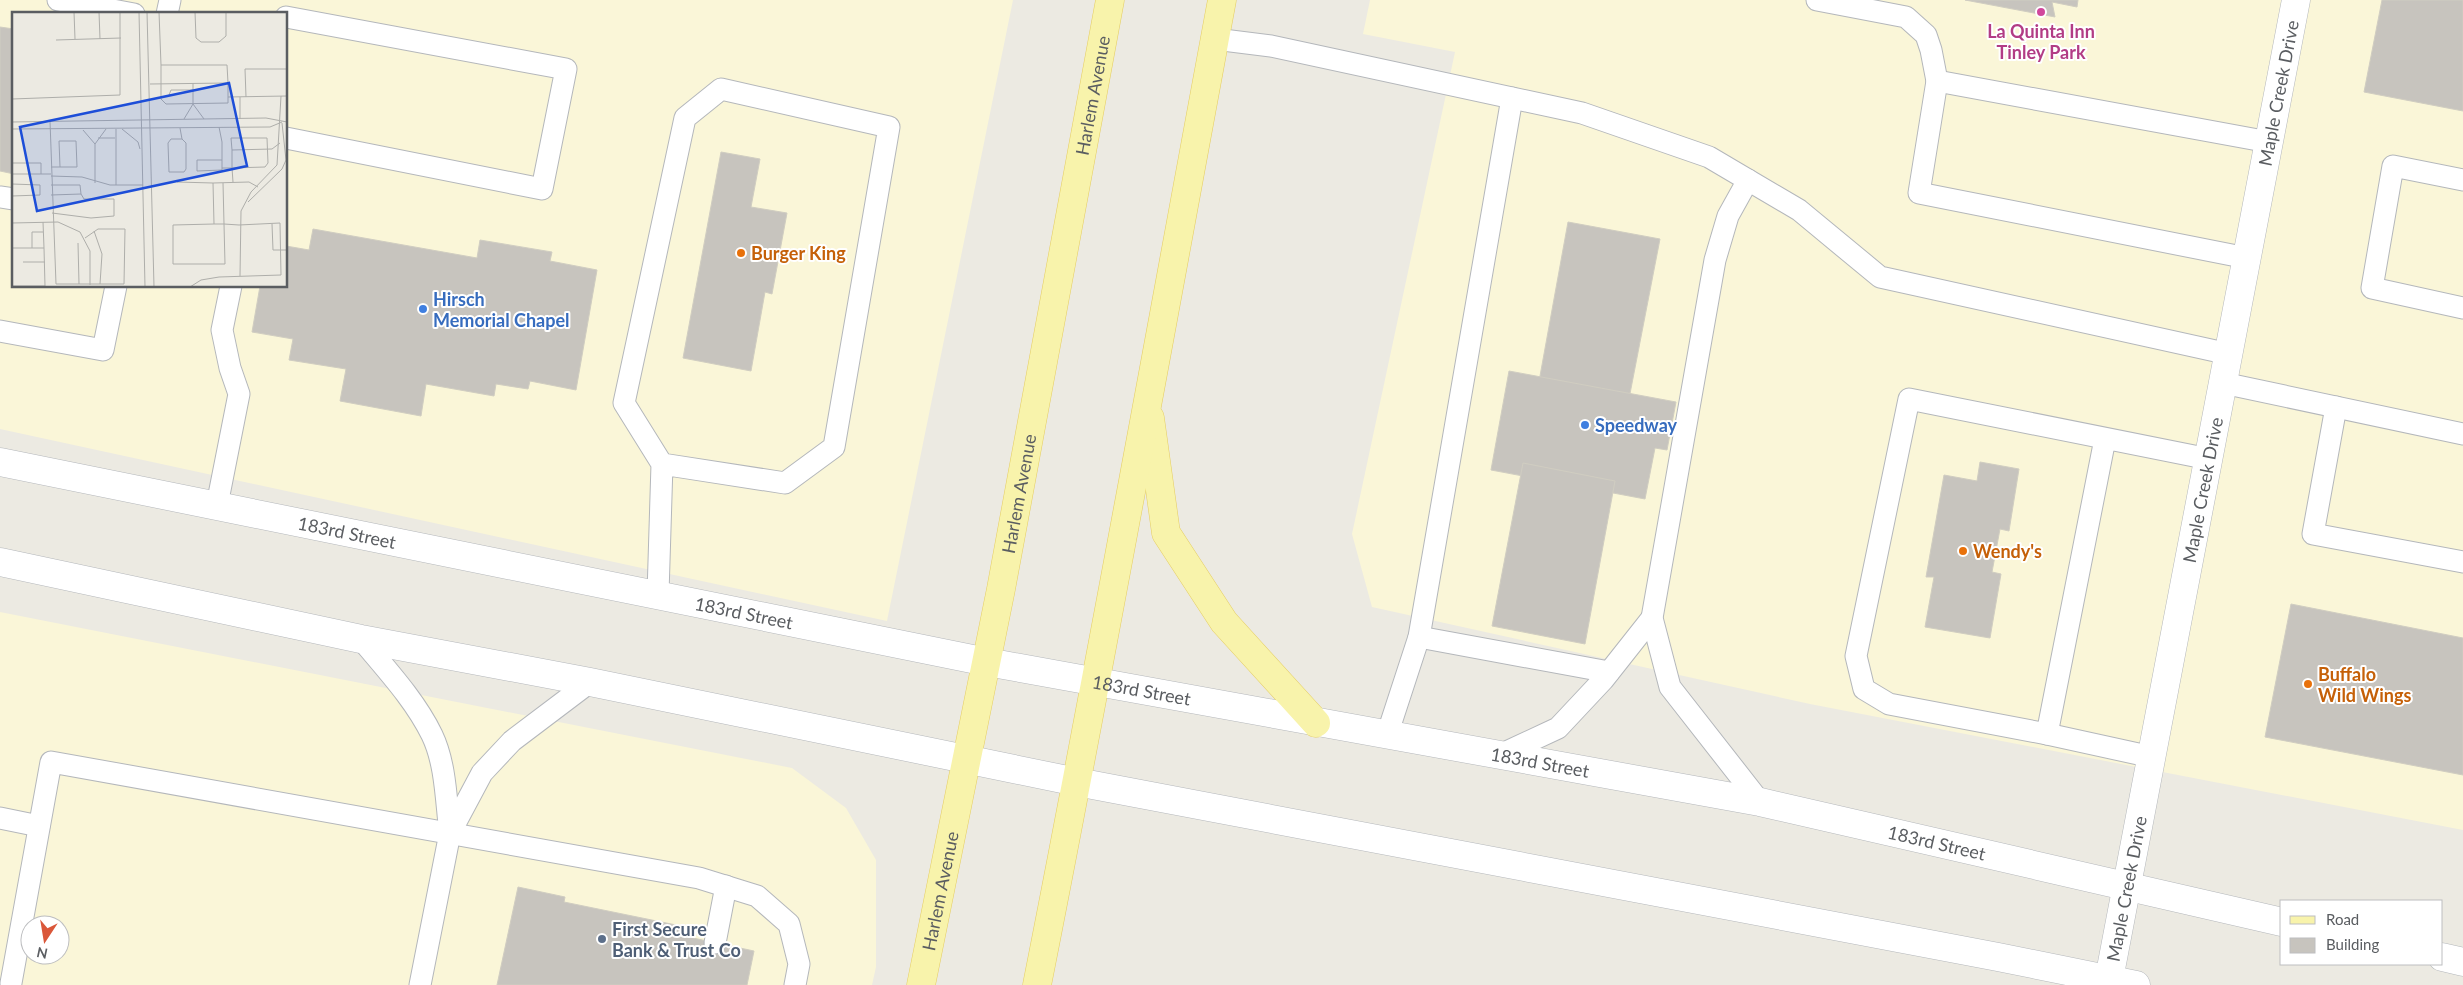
<svg xmlns="http://www.w3.org/2000/svg" width="2463" height="985" font-family="Lato,sans-serif">
<style>
.commercial{fill:#faf6d8;fill-rule:evenodd}
.building{fill:#c7c4be;stroke:#d0cdc1}
.lines{fill:none;stroke-linecap:round;stroke-linejoin:round}
.service-casing{stroke:#b4b7bb;stroke-width:23}
.minor-casing{stroke:#b4b7bb;stroke-width:29}
.tertiary-casing{stroke:#b4b7bb;stroke-width:29}
.primary-casing{stroke:#e5cd62;stroke-width:29}
.service{stroke:#fff;stroke-width:21}
.minor{stroke:#fff;stroke-width:28}
.tertiary{stroke:#fff;stroke-width:28}
.primary{stroke:#f8f3ab;stroke-width:28}
.hotel-dot{fill:#d1479c;stroke:#fff;stroke-width:2}
.food-dot{fill:#e8710a;stroke:#fff;stroke-width:2}
.shop-dot{fill:#3f7fe0;stroke:#fff;stroke-width:2}
.service-dot{fill:#5c6f8a;stroke:#fff;stroke-width:2}
.labels{text-anchor:middle;dominant-baseline:central;stroke-width:4;stroke-linejoin:round;paint-order:stroke}
.hotel-label{font-size:18px;font-weight:bold;fill:#b23c85;stroke:#fff}
.street-label{font-size:18px;fill:#5a5d61;stroke:#fff}
.food-label{font-size:18px;font-weight:bold;fill:#c56008;stroke:#fff;text-anchor:start}
.shop-label{font-size:18px;font-weight:bold;fill:#366cbe;stroke:#fff;text-anchor:start}
.service-label{font-size:18px;font-weight:bold;fill:#4e5e75;stroke:#fff;text-anchor:start}
.inset-road{fill:none;stroke:#aeaeaa;stroke-width:1}
.view{fill:#1d4ed8;fill-opacity:0.15;stroke:#1d4ed8;stroke-width:2.5}
.inset-edge{fill:none;stroke:#5a5d61;stroke-width:2.5}
</style>
<rect width="100%" height="100%" fill="#eceae2"/>
<g class="commercial">
<path d="M0 0H1013L887 621 0 429ZM14 14H286V286H14Z"/>
<polygon points="1370,0 2463,0 2463,830 1810,704 1372,607 1352,534 1455,52 1363,34"/>
<path d="M0 612 792 768 846 808 876 860V967L872 985H0ZM30 925H60V955H30Z"/>
</g>
<g class="building">
<polygon points="1965,0 2078,0 2077,7 2052,2 2055,17"/>
<polygon points="2382,0 2463,0 2463,111 2364,92"/>
<polygon points="0,27 14,29 14,174 0,171"/>
<polygon points="721,152 760,159 751,207 787,213 772,294 765,292 751,371 683,358"/>
<polygon points="1568,222 1660,239 1628,404 1538,387"/>
<polygon points="313,229 477,258 480,240 552,252 550,261 597,270 576,390 530,381 528,389 496,384 494,396 426,384 421,416 340,401 346,369 289,360 293,339 252,332 260,286 286,286 286,246 309,250"/>
<polygon points="1509,371 1676,402 1667,450 1655,448 1645,499 1491,470"/>
<polygon points="1980,462 2019,469 2009,531 2000,529 1992,572 2001,574 1990,638 1925,627 1934,577 1926,577 1944,475 1977,481"/>
<polygon points="1523,463 1615,481 1585,644 1492,626"/>
<polygon points="2291,604 2463,638 2463,775 2265,737"/>
<polygon points="518,887 565,897 564,902 681,926 679,935 754,951 747,985 497,985"/>
</g>
<g class="lines">
<g class="service-casing">
<g id="service">
<polyline points="58,0 134,14"/>
<polyline points="1817,0 1906,17 1926,35 1931,50 1937,81"/>
<polyline points="167,14 170,0"/>
<polyline points="286,17 566,69 542,189 286,138"/>
<polyline points="1215,39 1271,46 1582,113 1709,157 1799,210 1880,277 2229,354"/>
<polyline points="1748,180 1728,216 1715,260 1652,618 1670,687 1760,802"/>
<polyline points="2463,180 2393,166 2372,288 2463,308"/>
<polyline points="0,197 14,199"/>
<polyline points="2247,258 1919,193 1937,81 2269,142"/>
<polyline points="0,331 103,350 116,286"/>
<polyline points="2223,383 2463,434"/>
<polyline points="2336,407 2313,534 2463,562"/>
<polyline points="2105,439 2047,734 1889,704 1864,689 1856,656 1909,399 2209,459"/>
<polyline points="217,505 239,394 230,368 222,330 231,286"/>
<polyline points="658,594 662,464 785,483 834,447 889,127 721,89 685,118 624,403 662,464"/>
<polyline points="1419,637 1609,672"/>
<path d="M361 639C386 669 415 700 432 735 446 764 446 801 450 833"/>
<polyline points="2047,734 2152,757"/>
<polyline points="1387,735 1419,637 1512,98"/>
<polyline points="1500,755 1558,728 1603,680 1652,618"/>
<polyline points="0,818 39,826"/>
<polyline points="715,943 726,886"/>
<polyline points="11,983 51,762 699,878 757,896 789,924 799,964 795,985"/>
<polyline points="420,985 450,833 482,773 512,741 590,682"/>
</g>
</g>
<g class="minor-casing">
<g id="minor">
<path id="s1" d="M2109 979 2296 0"/>
</g>
</g>
<g class="tertiary-casing">
<g id="tertiary">
<path id="s2" d="M0 462 987 662 1760 802 2282 922"/>
<polyline points="0,562 361,639 590,682 1077,782 1998,957 2136,985"/>
<polyline points="2442,957 2463,962"/>
</g>
</g>
<g class="primary-casing">
<g id="primary">
<polyline points="1150,418 1166,533 1224,622 1316,723"/>
<path id="s3" d="M921 985 1001 589 1110 0"/>
<path d="M1037 985C1102 657 1161 328 1222 0"/>
</g>
</g>
<use href="#service" class="service"/>
<use href="#minor" class="minor"/>
<use href="#tertiary" class="tertiary"/>
<use href="#primary" class="primary"/>
</g>
<circle class="hotel-dot" cx="2041" cy="12" r="5"/>
<g class="food-dot">
<circle cx="741" cy="253" r="5"/>
<circle cx="1963" cy="551" r="5"/>
<circle cx="2308" cy="684" r="5"/>
</g>
<g class="shop-dot">
<circle cx="423" cy="309" r="5"/>
<circle cx="1585" cy="425" r="5"/>
</g>
<circle class="service-dot" cx="602" cy="939" r="5"/>
<g class="labels">
<g class="hotel-label">
<text x="2041" y="31">La Quinta Inn<tspan x="2041" dy="21">Tinley Park</tspan></text>
</g>
<g class="street-label">
<text stroke="none"><textPath href="#s1" startOffset="902">Maple Creek Drive</textPath></text>
<text stroke="none"><textPath href="#s3" startOffset="906">Harlem Avenue</textPath></text>
<text stroke="none"><textPath href="#s1" startOffset="498">Maple Creek Drive</textPath></text>
<text stroke="none"><textPath href="#s3" startOffset="501">Harlem Avenue</textPath></text>
<text stroke="none"><textPath href="#s2" startOffset="354">183rd Street</textPath></text>
<text stroke="none"><textPath href="#s2" startOffset="759">183rd Street</textPath></text>
<text stroke="none"><textPath href="#s2" startOffset="1164">183rd Street</textPath></text>
<text stroke="none"><textPath href="#s2" startOffset="1569">183rd Street</textPath></text>
<text stroke="none"><textPath href="#s2" startOffset="1974">183rd Street</textPath></text>
<text stroke="none"><textPath href="#s1" startOffset="92">Maple Creek Drive</textPath></text>
<text stroke="none"><textPath href="#s3" startOffset="96">Harlem Avenue</textPath></text>
</g>
<g class="food-label">
<text x="751" y="253">Burger King</text>
<text x="1973" y="551">Wendy's</text>
<text x="2318" y="674">Buffalo<tspan x="2318" dy="21">Wild Wings</tspan></text>
</g>
<g class="shop-label">
<text x="433" y="299">Hirsch<tspan x="433" dy="21">Memorial Chapel</tspan></text>
<text x="1595" y="425">Speedway</text>
</g>
<g class="service-label">
<text x="612" y="929">First Secure<tspan x="612" dy="21">Bank &amp; Trust Co</tspan></text>
</g>
</g>
<g transform="translate(12 12)">
<rect width="275" height="275" fill="#eceae2"/>
<path class="inset-road" d="M62 0 63 27M87 0 88 27M127 0 133 275M135 0 142 275M183 0 184 26 189 30H207L214 24V0M44 28 109 26M149 53V87L154 92 216 91V71M138 72 216 71 215 53H149L147 0M157 83 159 78H181M216 85 275 84M228 85V107M234 85 233 57H275M0 87 108 83V0M181 92 192 107M172 107 181 92V71M38 109 44 272H112L113 217H86L73 226M0 110 254 106 275 110M207 115 210 130V158L185 159V148H210M168 116 170 127H159L156 131 157 160H172L174 157V131L170 127M0 117 258 115 270 110M104 117V173M110 117 126 130 128 137M71 118 83 132V171M86 126H103M83 132 94 117M220 138 260 137 268 131M0 151H29V162M39 155H65L64 129H47L48 155M210 156H220L253 155 256 151 255 126H219L220 138V156L221 170M0 162H39M39 164 70 165 98 173H131M165 170 201 171M0 172 28 173V183L0 184M39 173H68L69 182 39 183M236 190 270 157 274 148 270 111M40 201 79 206 102 204V187H72L69 182M0 211 46 210 68 220 78 239V273M202 212 201 171 237 170 246 175M260 212 261 238H275M82 219 90 242 88 272M66 231 67 272M0 236H32L31 210M20 236V220H31M11 250H33M228 264 229 199 239 180 265 153 269 84M0 274H33L32 236M178 275 189 268 207 265 269 263 268 211 227 213 212 212H202L161 213V252H213L212 212 211 171M199 275H264"/>
<path class="view" d="M217 71 235 154 25 199 8 115Z"/>
<rect width="275" height="275" class="inset-edge"/>
</g>
<rect x="2280" y="900" width="162" height="65" fill="#ffffff" stroke="#bdbec0"/>
<rect x="2290" y="916" width="25" height="8" fill="#f8f3ab" stroke="#bdbec0"/>
<text x="2326" y="925" font-size="15" fill="#5a5d61">Road</text>
<rect x="2290" y="938" width="25" height="15" fill="#c7c4be" stroke="#bdbec0"/>
<text x="2326" y="950" font-size="15" fill="#5a5d61">Building</text>
<g transform="translate(45 940) rotate(192)"><circle r="24" fill="#ffffff" stroke="#bdbec0"/>
<path d="M0-4L9 19L0 12L-9 19Z" fill="#da573a"/>
<text y="-8" font-size="14" font-weight="bold" text-anchor="middle" fill="#5a5d61">N</text>
</g>
</svg>
